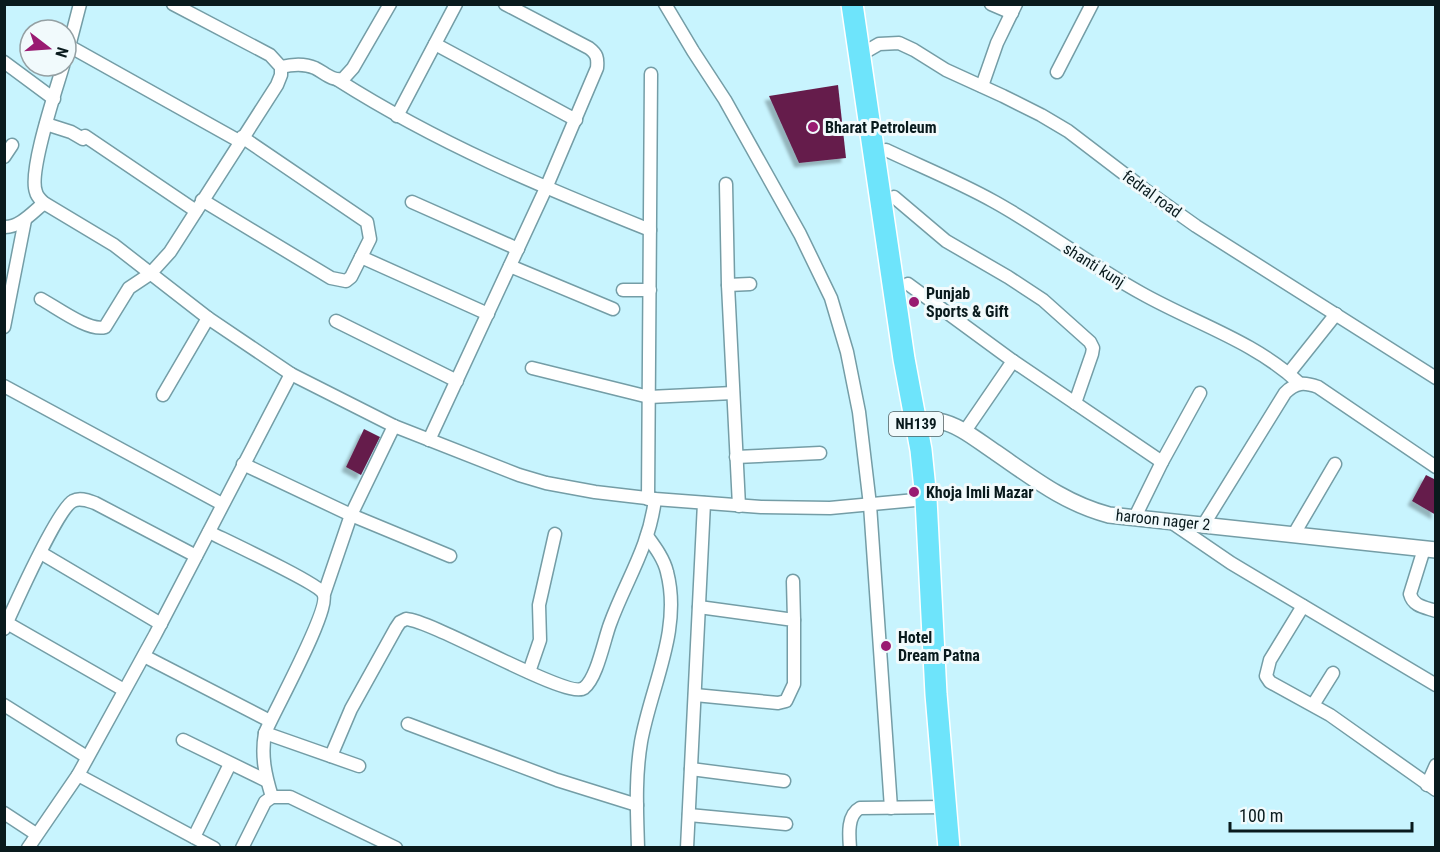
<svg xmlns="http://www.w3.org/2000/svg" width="1440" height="852" font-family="'Roboto Condensed',sans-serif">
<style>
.building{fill:#651f4c;filter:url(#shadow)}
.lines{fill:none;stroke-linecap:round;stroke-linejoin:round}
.minor-casing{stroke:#749da6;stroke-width:15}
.tertiary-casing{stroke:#749da6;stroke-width:18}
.trunk-casing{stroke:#fff;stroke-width:24}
.minor{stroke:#fff;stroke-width:12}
.tertiary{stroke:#fff;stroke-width:15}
.trunk{stroke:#6ee4fb;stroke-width:21}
.poi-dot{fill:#991a71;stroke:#f1fafc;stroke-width:2}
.labels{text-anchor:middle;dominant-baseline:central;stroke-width:6;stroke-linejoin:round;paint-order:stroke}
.shield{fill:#f1fafc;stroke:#4f5d60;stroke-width:1.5}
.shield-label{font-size:15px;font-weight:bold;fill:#091a1d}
.poi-label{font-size:16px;font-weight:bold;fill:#091a1d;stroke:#f1fafc;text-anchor:start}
.street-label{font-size:16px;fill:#091a1d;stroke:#f1fafc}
</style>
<defs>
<filter id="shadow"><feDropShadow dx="-4.5" dy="4.5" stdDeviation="1.5" flood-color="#0004"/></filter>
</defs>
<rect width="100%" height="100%" fill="#c8f4fe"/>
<g class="building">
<polygon points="838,85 846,158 799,163 769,96"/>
<polygon points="364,429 380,437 361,475 346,467"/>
<polygon points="1426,475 1436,480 1436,515 1412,501"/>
</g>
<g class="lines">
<g class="minor-casing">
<g id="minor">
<polyline points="665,4 693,51 725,100 800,234 831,298 847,352 859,412 870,505 891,808"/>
<polyline points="991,4 1012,13"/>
<polyline points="435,44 576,120"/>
<polyline points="69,46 239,141"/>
<polyline points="860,55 879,44 899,43 914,50 946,70 1003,96 1041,115 1068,131 1144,189 1196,226 1436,378"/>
<polyline points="66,58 80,4"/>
<polyline points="4,62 54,99"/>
<path d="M63 66C56 90 28 172 36 192 37 197 41 200 44 203L114 245 208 318 291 374 394 426 519 475 546 483 595 492 655 499 761 507 830 508 926 499"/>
<path d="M281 67C293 64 304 63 315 68 325 73 332 81 343 79L353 68 390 4"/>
<polyline points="1057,72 1092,4"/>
<path d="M338 80C439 144 540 186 650 230"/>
<polyline points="982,86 997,43 1016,4"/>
<polyline points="397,116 456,4"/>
<polyline points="46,124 71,132 83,139"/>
<polyline points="85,136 196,211"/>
<path d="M886 150C922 167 959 182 993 201 1044 229 1090 265 1141 293 1194 323 1254 341 1299 383"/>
<polyline points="4,157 12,145"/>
<polyline points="726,184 728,285 739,506"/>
<polyline points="894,197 946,241 1008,277 1043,300 1090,342 1093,348 1092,354 1075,403"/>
<polyline points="202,200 331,278 346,281 351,277 370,239 367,222 242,137"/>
<polyline points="412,202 518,249"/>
<path d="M4 227C19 228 33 212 44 203"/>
<polyline points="361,257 488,314"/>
<polyline points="510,266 613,309"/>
<polyline points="908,284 1013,361 1162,462"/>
<polyline points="728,285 750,284"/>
<polyline points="623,290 650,290"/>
<path d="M41 299C56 307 89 332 105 327L129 288 150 274 170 252 277 85 281 75V67L270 55 173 4"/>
<polyline points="336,321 457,381"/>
<polyline points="4,327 25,220"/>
<polyline points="532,368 649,397 733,393"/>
<polyline points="1289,373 1336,314"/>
<polyline points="4,386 222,504"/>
<polyline points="163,395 208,318"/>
<polyline points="965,431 1013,361"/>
<path d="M429 440 546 188 597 68C598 58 597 54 589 48L505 4"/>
<polyline points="736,457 820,453"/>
<polyline points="243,464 351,515 450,556"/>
<polyline points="648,499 651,74"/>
<polyline points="1135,517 1162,462 1200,393"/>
<polyline points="1171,522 1231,563 1436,685"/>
<path d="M1204 524 1285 393C1296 382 1304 382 1318 387L1436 467"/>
<path d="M209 532C225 540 317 583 323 593 332 608 274 711 265 733 261 756 265 774 272 797"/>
<polyline points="1294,534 1335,464"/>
<path d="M1424 549 1410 594C1413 606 1424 607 1436 611"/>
<polyline points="41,553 161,624"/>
<polyline points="793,581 794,620"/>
<polyline points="324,594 351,515 394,426"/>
<polyline points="1303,606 1270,660 1266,676 1270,682 1330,715 1436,790"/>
<polyline points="7,623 124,690"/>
<path d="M4 629C13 609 58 508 73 501 80 497 89 501 95 503L196 556"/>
<polyline points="144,656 270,721"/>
<polyline points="529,672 540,640 539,605 555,534"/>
<polyline points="695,695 778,703 786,701 794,684 794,620 699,607"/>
<polyline points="4,705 87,757"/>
<polyline points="1313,705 1333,673"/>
<polyline points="408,724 557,780 637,805"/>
<polyline points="265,733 359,766"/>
<polyline points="183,740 267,781"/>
<path d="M331 756 351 709 396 628 400 622 406 619C437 622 567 700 584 688 597 678 604 640 610 624 626 580 649 548 655 499"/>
<polyline points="691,769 784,781"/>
<polyline points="78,775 214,848"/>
<polyline points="1427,785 1436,765"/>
<polyline points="4,813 36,834"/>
<polyline points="689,815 786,824"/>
<polyline points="194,837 230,764"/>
<polyline points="28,848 78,775 155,635 291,374"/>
<polyline points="242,848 265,802 272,797 290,797 396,848"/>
<path d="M638 848C637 812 635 778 641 742 651 686 682 630 667 572 664 559 655 547 647 536"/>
<polyline points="687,848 704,503"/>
<path d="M850 848C849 835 847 815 860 808L945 807"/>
</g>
</g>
<g class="tertiary-casing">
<path id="tertiary" d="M916 426C924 423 931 420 939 421 960 425 978 441 995 452 1033 478 1064 503 1109 515L1436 550"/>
</g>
<g class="trunk-casing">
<polyline id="trunk" points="852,4 904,359 921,450 926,499 936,694 949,848"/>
</g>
<use href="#minor" class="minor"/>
<use href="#tertiary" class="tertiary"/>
<use href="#trunk" class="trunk"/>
</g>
<g class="poi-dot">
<circle cx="813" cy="127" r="6"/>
<circle cx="914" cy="302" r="6"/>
<circle cx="914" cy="492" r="6"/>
<circle cx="886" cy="646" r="6"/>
</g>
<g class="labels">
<rect class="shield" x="889" y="412" width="54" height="24" rx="4.5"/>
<g class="shield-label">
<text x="916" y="424">NH139</text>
</g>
<g class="poi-label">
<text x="825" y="127">Bharat Petroleum</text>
<text x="926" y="293">Punjab<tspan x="926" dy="18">Sports &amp; Gift</tspan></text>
<text x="926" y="492">Khoja Imli Mazar</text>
<text x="898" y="637">Hotel<tspan x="898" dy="18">Dream Patna</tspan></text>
</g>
<g class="street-label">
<text transform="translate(1152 194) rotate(36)">fedral road</text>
<text transform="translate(1094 265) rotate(32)">shanti kunj</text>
<text transform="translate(1163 520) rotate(6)">haroon nager 2</text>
</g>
</g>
<rect width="1440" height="852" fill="none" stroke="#091a1d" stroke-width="12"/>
<g transform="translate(48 48) rotate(107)"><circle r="28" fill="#f1fafc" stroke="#94a0a3" stroke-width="1.5"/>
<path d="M0-4.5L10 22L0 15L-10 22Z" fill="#991a71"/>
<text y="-9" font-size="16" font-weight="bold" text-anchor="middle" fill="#091a1d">N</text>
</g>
<path d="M1230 822v9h182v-9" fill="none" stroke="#091a1d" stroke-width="3"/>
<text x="1239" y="822" font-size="18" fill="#091a1d" stroke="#f1fafc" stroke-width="4.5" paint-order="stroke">100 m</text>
</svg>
